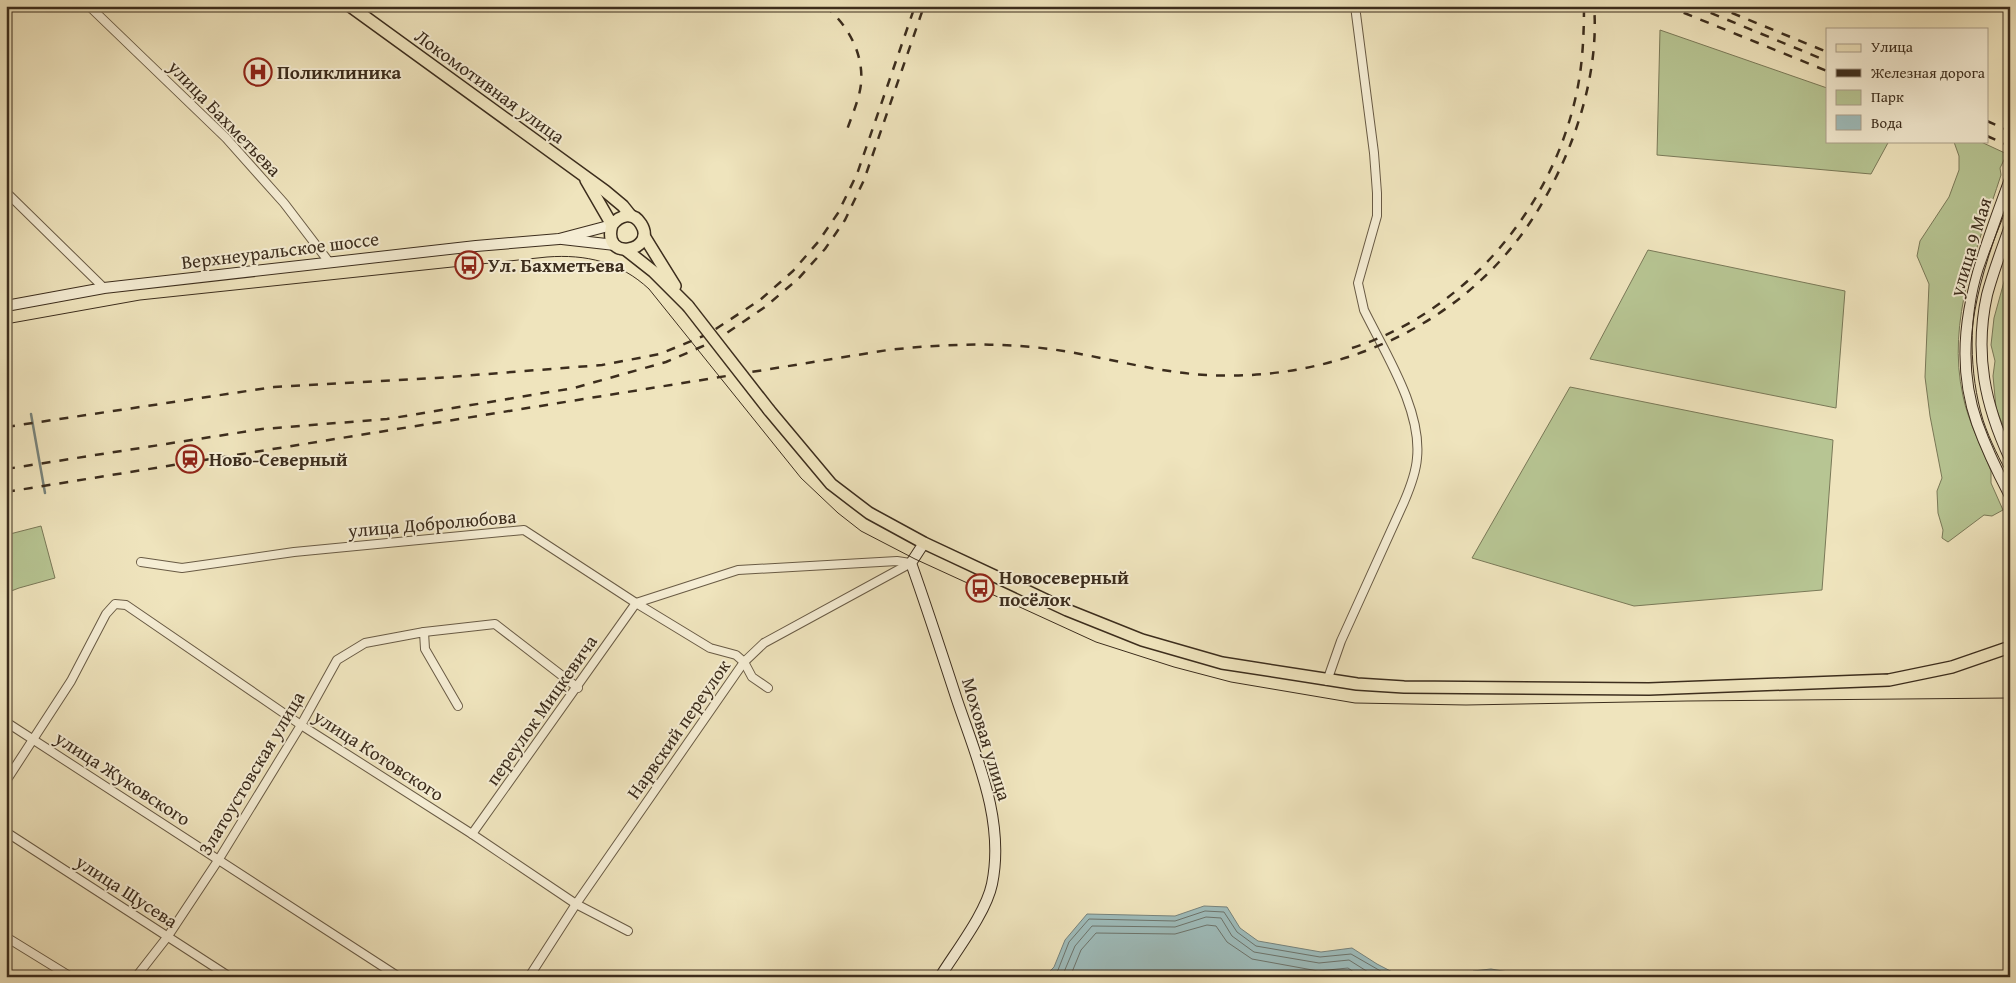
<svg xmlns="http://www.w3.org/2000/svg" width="2016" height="983" font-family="'Gentium Book Plus',serif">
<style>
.green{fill:#b7c593;stroke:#7a7958}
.water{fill:#9ebcbb;stroke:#77837c}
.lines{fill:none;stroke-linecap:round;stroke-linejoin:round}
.shore{stroke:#6d746c;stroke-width:1}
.stream{stroke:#77837c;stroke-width:2.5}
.street-casing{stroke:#695b45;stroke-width:10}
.secondary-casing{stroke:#3c2d1d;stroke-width:12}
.primary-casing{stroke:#3c2d1d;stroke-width:14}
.street{stroke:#f5edd4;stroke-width:8}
.secondary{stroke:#f5edd4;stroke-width:10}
.primary{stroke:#efe4bd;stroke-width:11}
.tram{stroke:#3c2d1d;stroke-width:1}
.rail{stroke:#3c2d1d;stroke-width:2.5;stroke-dasharray:9 9;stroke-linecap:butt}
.primary-bridge-casing{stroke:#3c2d1d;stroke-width:14;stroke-linecap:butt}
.primary-bridge{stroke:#efe4bd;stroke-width:11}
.labels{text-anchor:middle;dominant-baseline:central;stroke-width:4;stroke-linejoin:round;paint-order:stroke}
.poi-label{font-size:19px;font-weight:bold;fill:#3c2d1d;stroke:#f5edd4;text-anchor:start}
.street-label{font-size:19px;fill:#3c2d1d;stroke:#f5edd4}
</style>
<rect width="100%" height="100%" fill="#efe4bd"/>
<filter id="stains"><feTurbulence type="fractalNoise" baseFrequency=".004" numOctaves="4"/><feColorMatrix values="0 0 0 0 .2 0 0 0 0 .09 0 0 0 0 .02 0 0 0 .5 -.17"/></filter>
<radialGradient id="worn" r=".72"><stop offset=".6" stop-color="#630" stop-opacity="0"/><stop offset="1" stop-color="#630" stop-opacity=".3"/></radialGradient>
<g class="green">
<polygon points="1660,30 1827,88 1827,141 1889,141 1871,174 1657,155"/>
<path d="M1979 141 2007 154 2000 168 2001 175C1978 246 1946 320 1963 396 1968 421 1982 448 1991 471V483L2003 510 1992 516 1984 515 1948 542 1942 538 1943 530 1938 513 1937 491 1942 478 1930 416 1925 377 1929 284 1917 256 1920 241 1949 197 1959 170V156L1954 142Z"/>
<polygon points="1648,250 1845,291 1836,408 1590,359"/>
<polygon points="2010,260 2010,444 1996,408 1993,376 1995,361 1991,345 1994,318"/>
<polygon points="1570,387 1833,440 1822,590 1634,606 1472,558"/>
<polygon points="41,526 55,578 19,588 6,593 6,535"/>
</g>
<g class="water">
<polygon points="1204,906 1227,907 1240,928 1258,941 1321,952 1352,948 1377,964 1402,977 1044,977 1054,967 1065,940 1087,914 1175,916"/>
<polygon points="1491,969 1520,974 1524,977 1468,977 1473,971"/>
</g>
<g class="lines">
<g class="shore">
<polyline points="1051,977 1058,970 1069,942 1089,919 1175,921 1205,911 1224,912 1237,932 1256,946 1320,957 1351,954 1391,977"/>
<polyline points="1061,977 1064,972 1075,946 1092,926 1175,927 1206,917 1221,918 1232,936 1254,952 1319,963 1349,960 1376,977"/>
<polyline points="1070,977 1081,950 1096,933 1175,934 1207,925 1216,926 1227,942 1252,959 1318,971 1348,968 1361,977"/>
</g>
<polyline class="stream" points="31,414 45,493"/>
<g class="street-casing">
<g id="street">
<polyline points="89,6 226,138 284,203 329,262"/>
<polyline points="6,192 104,288"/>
<polyline points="141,562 182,568 294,552 524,530 636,603 710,648 736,655 744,662 752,677 768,688"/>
<polyline points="424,632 495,624 578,688"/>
<path d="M1327 681 1341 641 1404 502C1410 488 1416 473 1417 458 1422 410 1385 353 1364 310L1358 283 1377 216V193L1374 153 1355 6"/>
<polyline points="6,722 399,977"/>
<polyline points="6,781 71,681 106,614 115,604 126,605 301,725 472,834 576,904 628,931"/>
<polyline points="6,832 230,977"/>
<polyline points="472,834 636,603 738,570 897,561 910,563"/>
<polyline points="6,937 71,977"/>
<polyline points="136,977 168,936 219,859 301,725 337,660 365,643 424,632 425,649 458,706"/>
<polyline points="529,977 576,904 744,662 764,643 911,563"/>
</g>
</g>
<g class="secondary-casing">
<g id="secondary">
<path d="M2010 179C1981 260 1947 338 1977 423 1986 448 1998 473 2010 496"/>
<path d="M2010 226C2002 249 1993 272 1987 295 1974 354 1985 405 2010 459"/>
<polyline points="562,239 615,245"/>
<polyline points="6,306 104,288 476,246 559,239 612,225"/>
<path d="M924 543 911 563C927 608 942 654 957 700 977 759 1005 821 992 884 986 913 956 951 940 977"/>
</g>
</g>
<g class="primary-casing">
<g id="primary">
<polyline points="350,6 605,191 623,206 631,216"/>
<path d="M586 180 612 225C601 263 658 251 641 224 633 211 620 215 612 225"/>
<polyline points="644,236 675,286"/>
<polyline points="626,250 654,272 688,306"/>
<polyline points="769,410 831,484 869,513 924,543 1067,610 1142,640 1222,663 1357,684 1404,687 1649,689 1889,680 1952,667 2010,647"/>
</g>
</g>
<use href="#street" class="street"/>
<use href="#secondary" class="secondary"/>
<use href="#primary" class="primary"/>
<g class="tram">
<path d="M2010 199C2001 223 1991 246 1983 270 1968 317 1969 373 1983 420 1990 441 2000 460 2010 479"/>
<path d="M6 324 140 300 547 257C586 254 620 262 649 289L801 478 838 513 861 531 915 559 1096 642 1174 667 1231 682 1355 703 1466 705 1687 701 2010 698"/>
</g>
<g class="rail">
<path d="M825 6C848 25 864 54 861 84 859 101 851 117 846 133"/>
<polyline points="1667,6 1827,71"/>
<polyline points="1694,6 1827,61"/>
<polyline points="1715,6 1827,52"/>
<polyline points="1987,121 2010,131"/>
<polyline points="1987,136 2010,146"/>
<path d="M1352 348C1460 314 1545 217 1573 108 1582 75 1584 41 1584 6"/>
<polyline points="6,427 274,387 436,378 602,365 660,354 708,334 760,300 793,271 818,242 838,213 857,174 915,6"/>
<polyline points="6,469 262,429 387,419 574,388 666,362 715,341 765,307 798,279 825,249 845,220 864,180 924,6"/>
<path d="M6 492 888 350C943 344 996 342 1050 349 1102 356 1153 372 1206 375 1332 382 1460 329 1531 221 1570 162 1600 79 1594 6"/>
</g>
<g class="primary-bridge-casing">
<polyline id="primary-bridge" points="688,306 769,410"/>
</g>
<use href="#primary-bridge" class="primary-bridge"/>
</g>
<defs>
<g id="hospital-ring" transform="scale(1.4375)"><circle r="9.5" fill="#f5edd4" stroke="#8f2418" stroke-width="1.5"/><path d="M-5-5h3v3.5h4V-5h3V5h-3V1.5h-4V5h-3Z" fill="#8f2418"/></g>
<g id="bus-ring" transform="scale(1.4375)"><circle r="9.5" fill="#f5edd4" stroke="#8f2418" stroke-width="1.5"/><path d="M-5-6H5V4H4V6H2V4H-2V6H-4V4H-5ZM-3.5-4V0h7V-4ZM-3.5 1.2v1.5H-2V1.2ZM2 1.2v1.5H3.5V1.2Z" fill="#8f2418"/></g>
<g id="station-ring" transform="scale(1.4375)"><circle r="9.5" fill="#f5edd4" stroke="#8f2418" stroke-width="1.5"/><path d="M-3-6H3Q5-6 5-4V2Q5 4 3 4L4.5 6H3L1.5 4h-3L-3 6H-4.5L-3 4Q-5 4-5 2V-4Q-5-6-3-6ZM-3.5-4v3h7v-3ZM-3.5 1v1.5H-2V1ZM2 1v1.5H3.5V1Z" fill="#8f2418"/></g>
</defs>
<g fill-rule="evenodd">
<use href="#hospital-ring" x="258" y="72"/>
<use href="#bus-ring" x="469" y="265"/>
<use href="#station-ring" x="190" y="459"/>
<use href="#bus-ring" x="980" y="588"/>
</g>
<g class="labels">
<g class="poi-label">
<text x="277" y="72">Поликлиника</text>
<text x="488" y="265">Ул. Бахметьева</text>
<text x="209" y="459">Ново-Северный</text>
<text x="999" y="577">Новосеверный<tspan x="999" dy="22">посёлок</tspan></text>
</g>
<g class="street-label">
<text transform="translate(490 86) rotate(36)">Локомотивная улица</text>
<text transform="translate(225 118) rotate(46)">улица Бахметьева</text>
<text transform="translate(1970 247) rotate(-73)">улица 9 Мая</text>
<text transform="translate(280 250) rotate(-7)">Верхнеуральское шоссе</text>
<text transform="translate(432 523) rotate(-5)">улица Добролюбова</text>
<text transform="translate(541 710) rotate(-55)">переулок Мицкевича</text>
<text transform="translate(678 729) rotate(-55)">Нарвский переулок</text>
<text transform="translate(987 739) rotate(73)">Моховая улица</text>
<text transform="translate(379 755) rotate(33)">улица Котовского</text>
<text transform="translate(251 773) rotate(-59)">Златоустовская улица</text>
<text transform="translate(123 778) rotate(33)">улица Жуковского</text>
<text transform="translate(127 891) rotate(33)">улица Щусева</text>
</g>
</g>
<rect width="2016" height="983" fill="none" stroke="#efe4bd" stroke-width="25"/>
<rect x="8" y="8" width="2001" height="968" fill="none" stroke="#3c2d1d" stroke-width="2.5"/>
<rect x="12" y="12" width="1991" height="958" fill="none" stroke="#3c2d1d"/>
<rect x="1826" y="28" width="162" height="115" fill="#f5edd4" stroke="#aba08b"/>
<rect x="1836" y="44" width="25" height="8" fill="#efe4bd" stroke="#aba08b"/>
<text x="1871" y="52" font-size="15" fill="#3c2d1d">Улица</text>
<rect x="1836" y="69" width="25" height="8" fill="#3c2d1d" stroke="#aba08b"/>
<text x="1871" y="78" font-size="15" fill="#3c2d1d">Железная дорога</text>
<rect x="1836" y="90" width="25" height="15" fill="#b7c593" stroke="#aba08b"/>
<text x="1871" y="102" font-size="15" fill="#3c2d1d">Парк</text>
<rect x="1836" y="115" width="25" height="15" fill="#9ebcbb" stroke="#aba08b"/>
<text x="1871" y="128" font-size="15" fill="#3c2d1d">Вода</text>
<rect width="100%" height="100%" filter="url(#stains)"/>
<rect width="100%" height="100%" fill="url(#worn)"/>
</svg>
